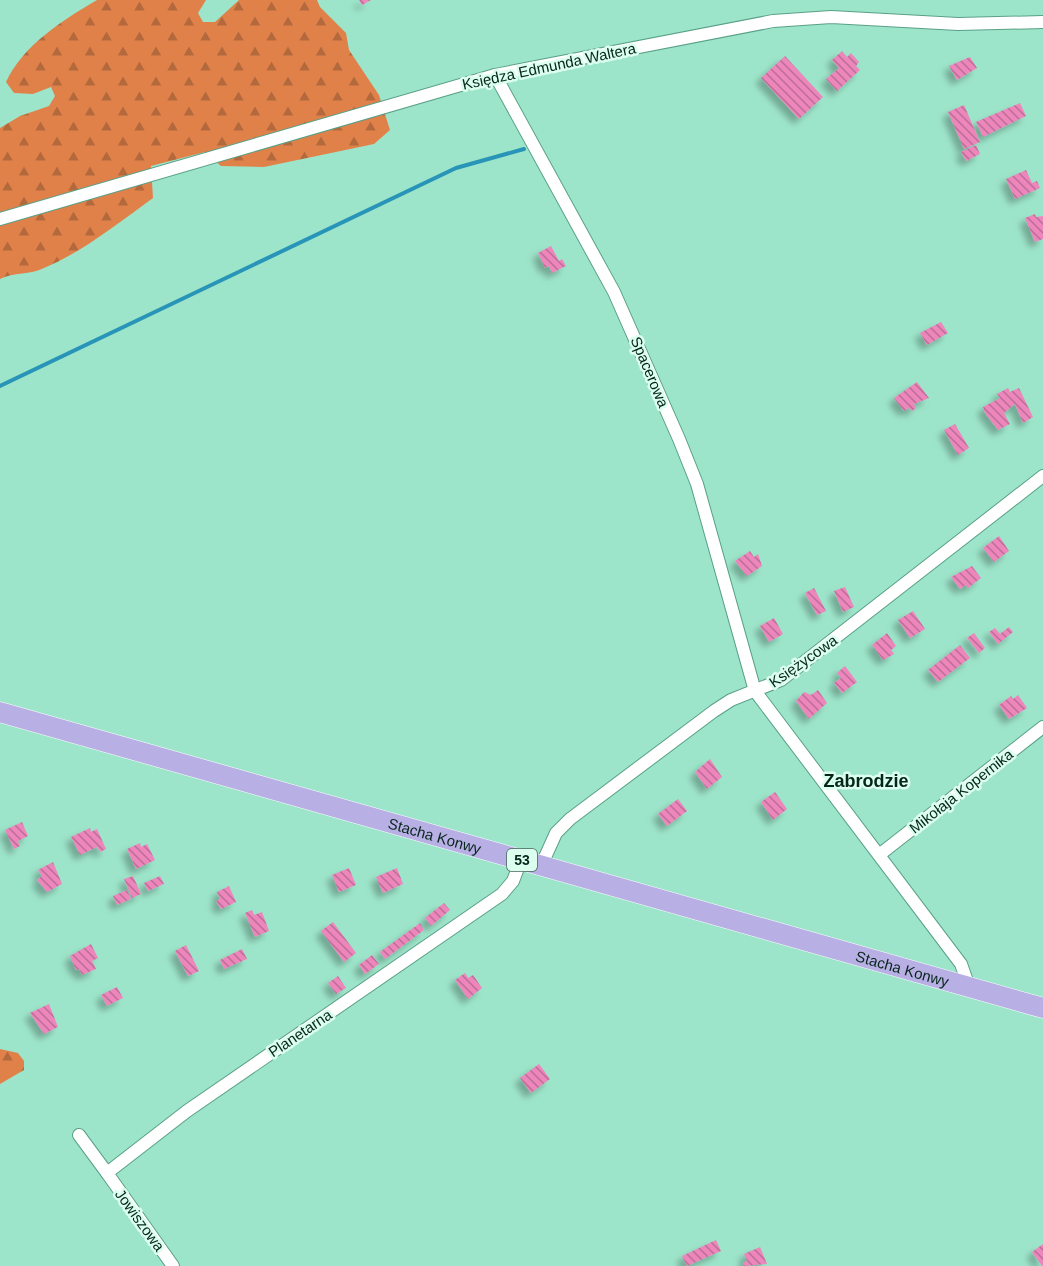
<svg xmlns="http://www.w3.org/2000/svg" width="1043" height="1266" font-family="Helvetica,sans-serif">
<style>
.forest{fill:url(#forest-firs)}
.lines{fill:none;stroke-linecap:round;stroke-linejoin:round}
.stream{stroke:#2895b8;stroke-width:4}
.building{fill:url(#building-back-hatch);filter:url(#shadow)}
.street-casing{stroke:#59a087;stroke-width:14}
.primary-casing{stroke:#fff;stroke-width:21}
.street{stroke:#fff;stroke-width:12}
.primary{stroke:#b8b0e4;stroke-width:20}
.labels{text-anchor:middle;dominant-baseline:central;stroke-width:5;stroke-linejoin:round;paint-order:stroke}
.shield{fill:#dbfeef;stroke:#46665b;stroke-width:1.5}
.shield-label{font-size:14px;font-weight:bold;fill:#06251b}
.street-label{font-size:15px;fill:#06251b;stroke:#dbfeef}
.quarter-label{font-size:18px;font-weight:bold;fill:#06251b;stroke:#dbfeef}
</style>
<defs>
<pattern id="forest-firs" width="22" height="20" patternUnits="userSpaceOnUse" patternTransform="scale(1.5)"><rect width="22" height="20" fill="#e1814a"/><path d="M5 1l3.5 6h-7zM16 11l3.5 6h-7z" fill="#b4693d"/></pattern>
<pattern id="building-back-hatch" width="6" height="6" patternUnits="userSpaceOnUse" patternTransform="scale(1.5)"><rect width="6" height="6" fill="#ec86bb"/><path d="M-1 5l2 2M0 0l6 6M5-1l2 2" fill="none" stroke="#bd6d97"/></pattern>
<filter id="shadow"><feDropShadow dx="-5.5" dy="5.5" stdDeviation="3" flood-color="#0004"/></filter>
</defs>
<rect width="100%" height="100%" fill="#9de5ca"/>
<g class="forest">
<path d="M97 0H206L198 13 203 22H215L239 0H317L320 7 346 33 349 50 379 95 390 130 374 144 264 167 221 166 205 152 151 166 153 198C117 224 84 251 44 268 30 275 14 272 0 279V128L20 116 49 106 55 96 51 87 33 94 14 93 6 82C23 45 63 20 97 0Z"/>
<polygon points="0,1049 18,1053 24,1061 24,1070 0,1084"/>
</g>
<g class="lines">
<polyline class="stream" points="0,386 456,168 524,149"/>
</g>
<g class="building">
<polygon points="359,0 371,0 362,5"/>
<polygon points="842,51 847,57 851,53 859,62 856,66 860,70 837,91 826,79 839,68 832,60"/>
<polygon points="785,56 823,97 799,119 761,78"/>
<polygon points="970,57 977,68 957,80 949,66"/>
<polygon points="1020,103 1026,116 983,137 976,122"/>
<polygon points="964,105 980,142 964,149 948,112"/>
<polygon points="976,145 980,154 966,161 961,152"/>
<polygon points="1026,170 1032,183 1037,181 1040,188 1015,199 1006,179"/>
<polygon points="1035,214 1036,217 1043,216 1043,239 1035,242 1025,218"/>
<polygon points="551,246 559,261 562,259 566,266 552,273 549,266 545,268 538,253"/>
<polygon points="941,322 948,333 927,345 920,333"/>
<polygon points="917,382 929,398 914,404 916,408 912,411 909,408 904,411 894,398"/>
<polygon points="1008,388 1010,392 1019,388 1033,417 1023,423 1015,404 1004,413 1010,424 998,430 985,413 983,407 1000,398 997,394"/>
<polygon points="955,424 969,448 958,455 944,430"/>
<polygon points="999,536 1009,551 994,562 983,548"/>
<polygon points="750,551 754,557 758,554 762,566 747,576 735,561"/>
<polygon points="972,566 981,578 968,588 966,585 960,589 951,577"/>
<polygon points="845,587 854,607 843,612 834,591"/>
<polygon points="814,588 826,611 817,615 805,593"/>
<polygon points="913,611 925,629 910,638 898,620"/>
<polygon points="774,618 783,634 769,642 760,626"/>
<polygon points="1009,627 1013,632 998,644 989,632 995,628 1000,634"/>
<polygon points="887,633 896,646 891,650 894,654 883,660 872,645"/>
<polygon points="974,633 985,648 979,653 967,638"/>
<polygon points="960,645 970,658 938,682 928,670"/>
<polygon points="845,666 857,682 842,693 834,683 841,678 837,673"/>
<polygon points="818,690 827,703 809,719 796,701 804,692 811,695"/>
<polygon points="1018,695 1027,708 1009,719 999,705 1011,696 1013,699"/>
<polygon points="710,759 722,777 707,789 695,772"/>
<polygon points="775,792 787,809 773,820 761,802"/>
<polygon points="678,799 687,811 667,826 658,814"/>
<polygon points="22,822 28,836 18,841 20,846 14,849 5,830"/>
<polygon points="90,828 91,832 97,829 106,849 100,852 97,847 80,855 71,837"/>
<polygon points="140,843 141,847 147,844 155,860 136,869 127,849"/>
<polygon points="53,862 62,884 47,892 37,880 42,876 38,870"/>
<polygon points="349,868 356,885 339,892 332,875"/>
<polygon points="397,868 403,884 383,893 376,877"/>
<polygon points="133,876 141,894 132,898 124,879"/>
<polygon points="160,876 164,884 148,891 144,883"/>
<polygon points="229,886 236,902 221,909 216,901 220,899 217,892"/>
<polygon points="127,890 131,899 117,905 113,896"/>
<polygon points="444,903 450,910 431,926 425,918"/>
<polygon points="252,910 254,915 262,912 269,931 255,937 245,913"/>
<polygon points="333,922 356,953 344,962 321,931"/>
<polygon points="420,923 424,930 385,959 380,952"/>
<polygon points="91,944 98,958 92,961 96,969 82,975 79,969 76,970 70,956"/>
<polygon points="186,945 199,971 188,976 175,951"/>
<polygon points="242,949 247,959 224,969 220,960"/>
<polygon points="372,955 379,964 365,974 359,965"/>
<polygon points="465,973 468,978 473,975 482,988 468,999 455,980"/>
<polygon points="338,976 346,988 336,994 328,983"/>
<polygon points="117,987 123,998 107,1006 101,995"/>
<polygon points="49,1004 58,1027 44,1034 30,1013"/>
<polygon points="539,1064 550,1079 531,1093 520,1078"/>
<polygon points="716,1240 721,1251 687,1266 682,1256"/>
<polygon points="1043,1244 1043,1266 1042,1266 1032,1252"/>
<polygon points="760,1247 767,1264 744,1266 743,1263 747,1261 744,1254"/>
</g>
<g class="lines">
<g class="street-casing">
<g id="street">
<polyline points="495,75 614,292 679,439 697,484 755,691 961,964 969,987"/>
<polyline points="0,219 495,75 773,21 831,17 958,24 1043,22"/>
<polyline points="879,855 1043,727"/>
<polyline points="541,866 556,833 570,819 714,711 731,700 781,680 1043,476"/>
<polyline points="79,1135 107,1173 187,1111 502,894 513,881 521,860"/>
<polyline points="107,1173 173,1266"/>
</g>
</g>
<g class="primary-casing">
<g id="primary">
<path id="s1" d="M0 712 1043 1008"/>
</g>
</g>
<use href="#street" class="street"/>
<use href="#primary" class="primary"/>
</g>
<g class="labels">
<rect class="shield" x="507" y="849" width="30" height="22" rx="4.5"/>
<g class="shield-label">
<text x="522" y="860">53</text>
</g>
<g class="street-label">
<text transform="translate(549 66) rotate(-12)">Księdza Edmunda Waltera</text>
<text transform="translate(650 372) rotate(67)">Spacerowa</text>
<text transform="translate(803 661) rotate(-35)">Księżycowa</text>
<text transform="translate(961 791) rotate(-38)">Mikołaja Kopernika</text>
<text stroke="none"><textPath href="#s1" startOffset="452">Stacha Konwy</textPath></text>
<text stroke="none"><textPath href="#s1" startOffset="938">Stacha Konwy</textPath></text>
<text transform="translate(300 1033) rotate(-34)">Planetarna</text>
<text transform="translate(140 1220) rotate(54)">Jowiszowa</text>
</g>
<g class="quarter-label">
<text x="866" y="781">Zabrodzie</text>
</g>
</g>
</svg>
